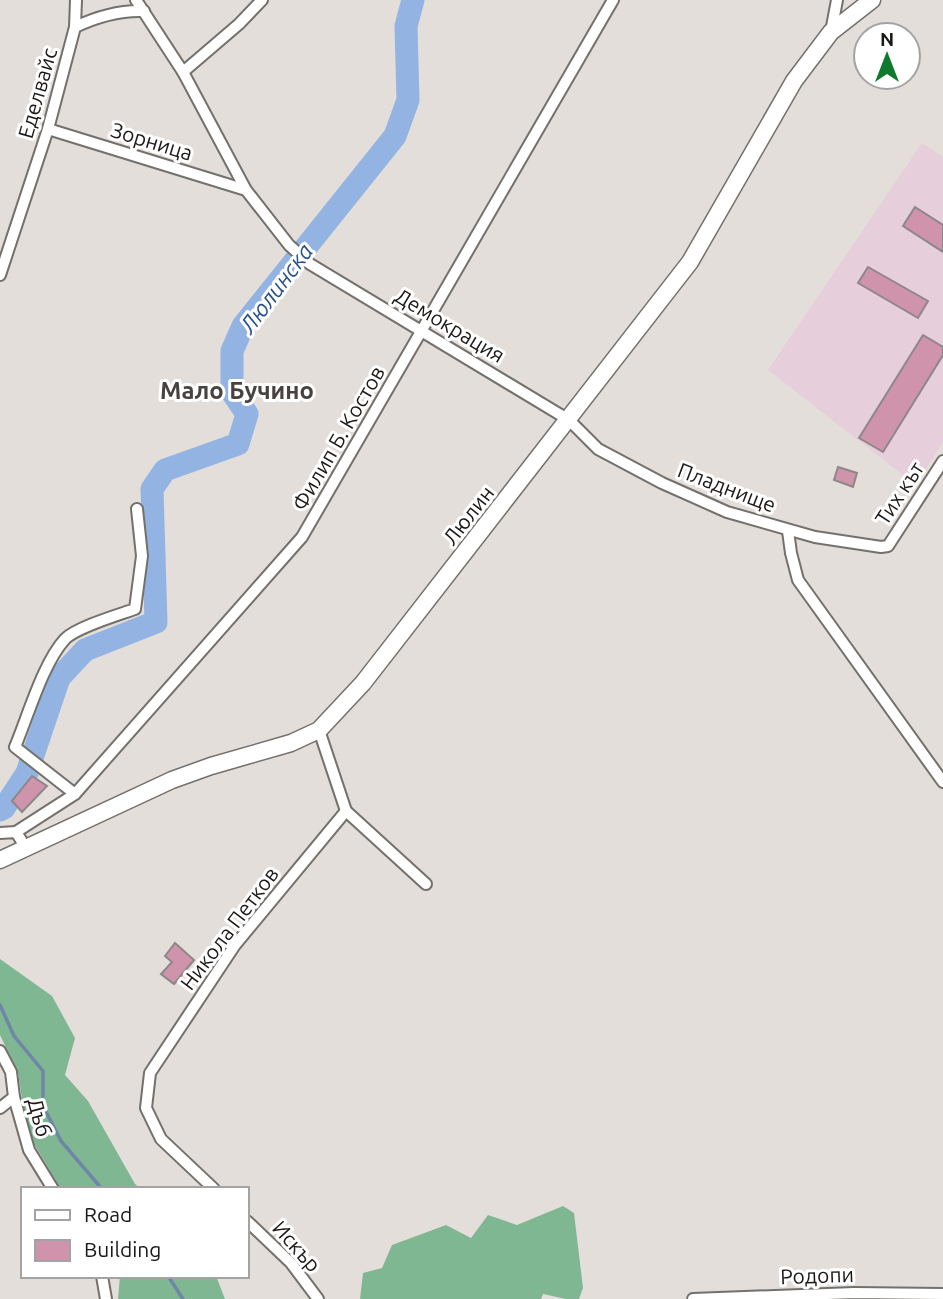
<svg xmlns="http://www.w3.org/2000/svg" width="943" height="1299" font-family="Ubuntu,sans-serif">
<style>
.industrial{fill:#e6ceda}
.forest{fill:#80b793}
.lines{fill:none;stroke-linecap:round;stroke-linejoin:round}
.stream{stroke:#6f86a6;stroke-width:3.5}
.river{stroke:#93b4e3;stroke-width:23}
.building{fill:#cf93ab;stroke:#8d8789;stroke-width:2}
.street-casing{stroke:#74706c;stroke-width:14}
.secondary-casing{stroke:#74706c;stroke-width:19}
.street{stroke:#fff;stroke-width:10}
.secondary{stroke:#fff;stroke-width:16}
.labels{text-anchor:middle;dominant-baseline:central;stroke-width:6;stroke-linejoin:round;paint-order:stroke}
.street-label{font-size:21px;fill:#1b1918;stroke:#fff}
.water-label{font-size:23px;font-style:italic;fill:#29528d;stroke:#fff}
.quarter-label{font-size:24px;font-weight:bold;fill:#47423f;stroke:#fff}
</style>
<rect width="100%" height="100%" fill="#e4deda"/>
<polygon class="industrial" points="922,143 943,157 943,442 916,485 768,370"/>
<g class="forest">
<polygon points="0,959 52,996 75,1038 65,1075 88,1101 135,1184 141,1189 61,1189 27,1132 18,1073 0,1035"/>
<polygon points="563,1206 574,1213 583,1288 579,1299 566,1299 543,1294 541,1299 360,1299 363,1273 382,1268 392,1245 446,1225 471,1238 488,1215 517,1225"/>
<polygon points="120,1276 216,1276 225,1299 118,1299"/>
</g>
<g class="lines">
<g class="stream">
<polyline points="0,1005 14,1036 43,1071 43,1106 61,1141 102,1189"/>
<polyline points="168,1276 183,1299"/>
</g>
<polyline class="river" points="0,810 4,808 27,773 59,678 85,650 156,622 152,489 165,470 238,444 247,414 232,392 232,351 243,326 395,136 408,100 406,26 413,0"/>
</g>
<g class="building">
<polygon points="915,207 943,225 943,252 903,226"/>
<polygon points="868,267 928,301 918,318 858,283"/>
<polygon points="923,335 943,347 943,355 883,452 859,438"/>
<polygon points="838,467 857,473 853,487 834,480"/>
<polygon points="32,776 47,786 22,812 12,801"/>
<polygon points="175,943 194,960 174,984 161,974 172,962 165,956"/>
</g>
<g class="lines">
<g class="street-casing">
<g id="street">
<polyline points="136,0 183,72 239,24 262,0"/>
<path d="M75 27C96 17 120 10 144 11"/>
<polyline points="831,32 837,0"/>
<polyline points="183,72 246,190 289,245 310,264 569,420 598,449 662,483 727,512 815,537 881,547 888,546 943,461"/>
<polyline points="48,129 246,190"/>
<polyline points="0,275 48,129 75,27 76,0"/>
<polyline points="788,531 791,553 798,580 943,782"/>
<polyline points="319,730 346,811 426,884"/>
<path d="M75 794 15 747C28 716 43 663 65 639 77 627 118 615 135 609L142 556 137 509"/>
<polyline points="16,832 75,794 302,537 613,0"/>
<polyline points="0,833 16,832 26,848"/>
<polyline points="0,1051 11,1072 14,1097 29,1150 53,1189"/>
<polyline points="0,1108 14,1097"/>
<polyline points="214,1189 161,1139 146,1108 150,1073 235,945 346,811"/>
<polyline points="247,1221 291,1263 318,1299"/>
<polyline points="102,1276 106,1299"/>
<polyline points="693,1299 854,1293 943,1294"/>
</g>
</g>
<g class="secondary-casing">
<polyline id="secondary" points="0,860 172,780 211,766 291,743 319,730 363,683 690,262 794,81 831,32 872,0"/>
</g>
<use href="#street" class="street"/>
<use href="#secondary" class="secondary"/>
</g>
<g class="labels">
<g class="street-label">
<text transform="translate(37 93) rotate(-74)">Еделвайс</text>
<text transform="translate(152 141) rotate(17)">Зорница</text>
<text transform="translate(450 325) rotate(31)">Демокрация</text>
<text transform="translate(338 438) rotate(-60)">Филип Б. Костов</text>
<text transform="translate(727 487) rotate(21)">Пладнище</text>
<text transform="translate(899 493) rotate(-57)">Тих кът</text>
<text transform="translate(468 515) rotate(-52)">Люлин</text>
<text transform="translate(229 928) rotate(-53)">Никола Петков</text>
<text transform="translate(40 1117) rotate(75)">Дъб</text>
<text transform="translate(297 1246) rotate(48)">Искър</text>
<text transform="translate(817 1275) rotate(-2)">Родопи</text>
</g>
<g class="water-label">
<text transform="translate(276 288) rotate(-53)">Люлинска</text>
</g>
<g class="quarter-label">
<text x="237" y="390">Мало Бучино</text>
</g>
</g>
<rect x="21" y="1187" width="228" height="91" fill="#ffffff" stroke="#a4a3a3" stroke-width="2"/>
<rect x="35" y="1210" width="35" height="10" fill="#ffffff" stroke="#a4a3a3" stroke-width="2"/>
<text x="84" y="1222" font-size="21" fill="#1b1918">Road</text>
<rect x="35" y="1240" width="35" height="21" fill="#cf93ab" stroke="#a4a3a3" stroke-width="2"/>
<text x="84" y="1257" font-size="21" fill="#1b1918">Building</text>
<g transform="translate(887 56)"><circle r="33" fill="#ffffff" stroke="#a4a3a3" stroke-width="2"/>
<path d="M0-5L12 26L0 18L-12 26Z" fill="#0f792c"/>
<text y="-10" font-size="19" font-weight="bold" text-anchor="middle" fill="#1b1918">N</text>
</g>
</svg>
